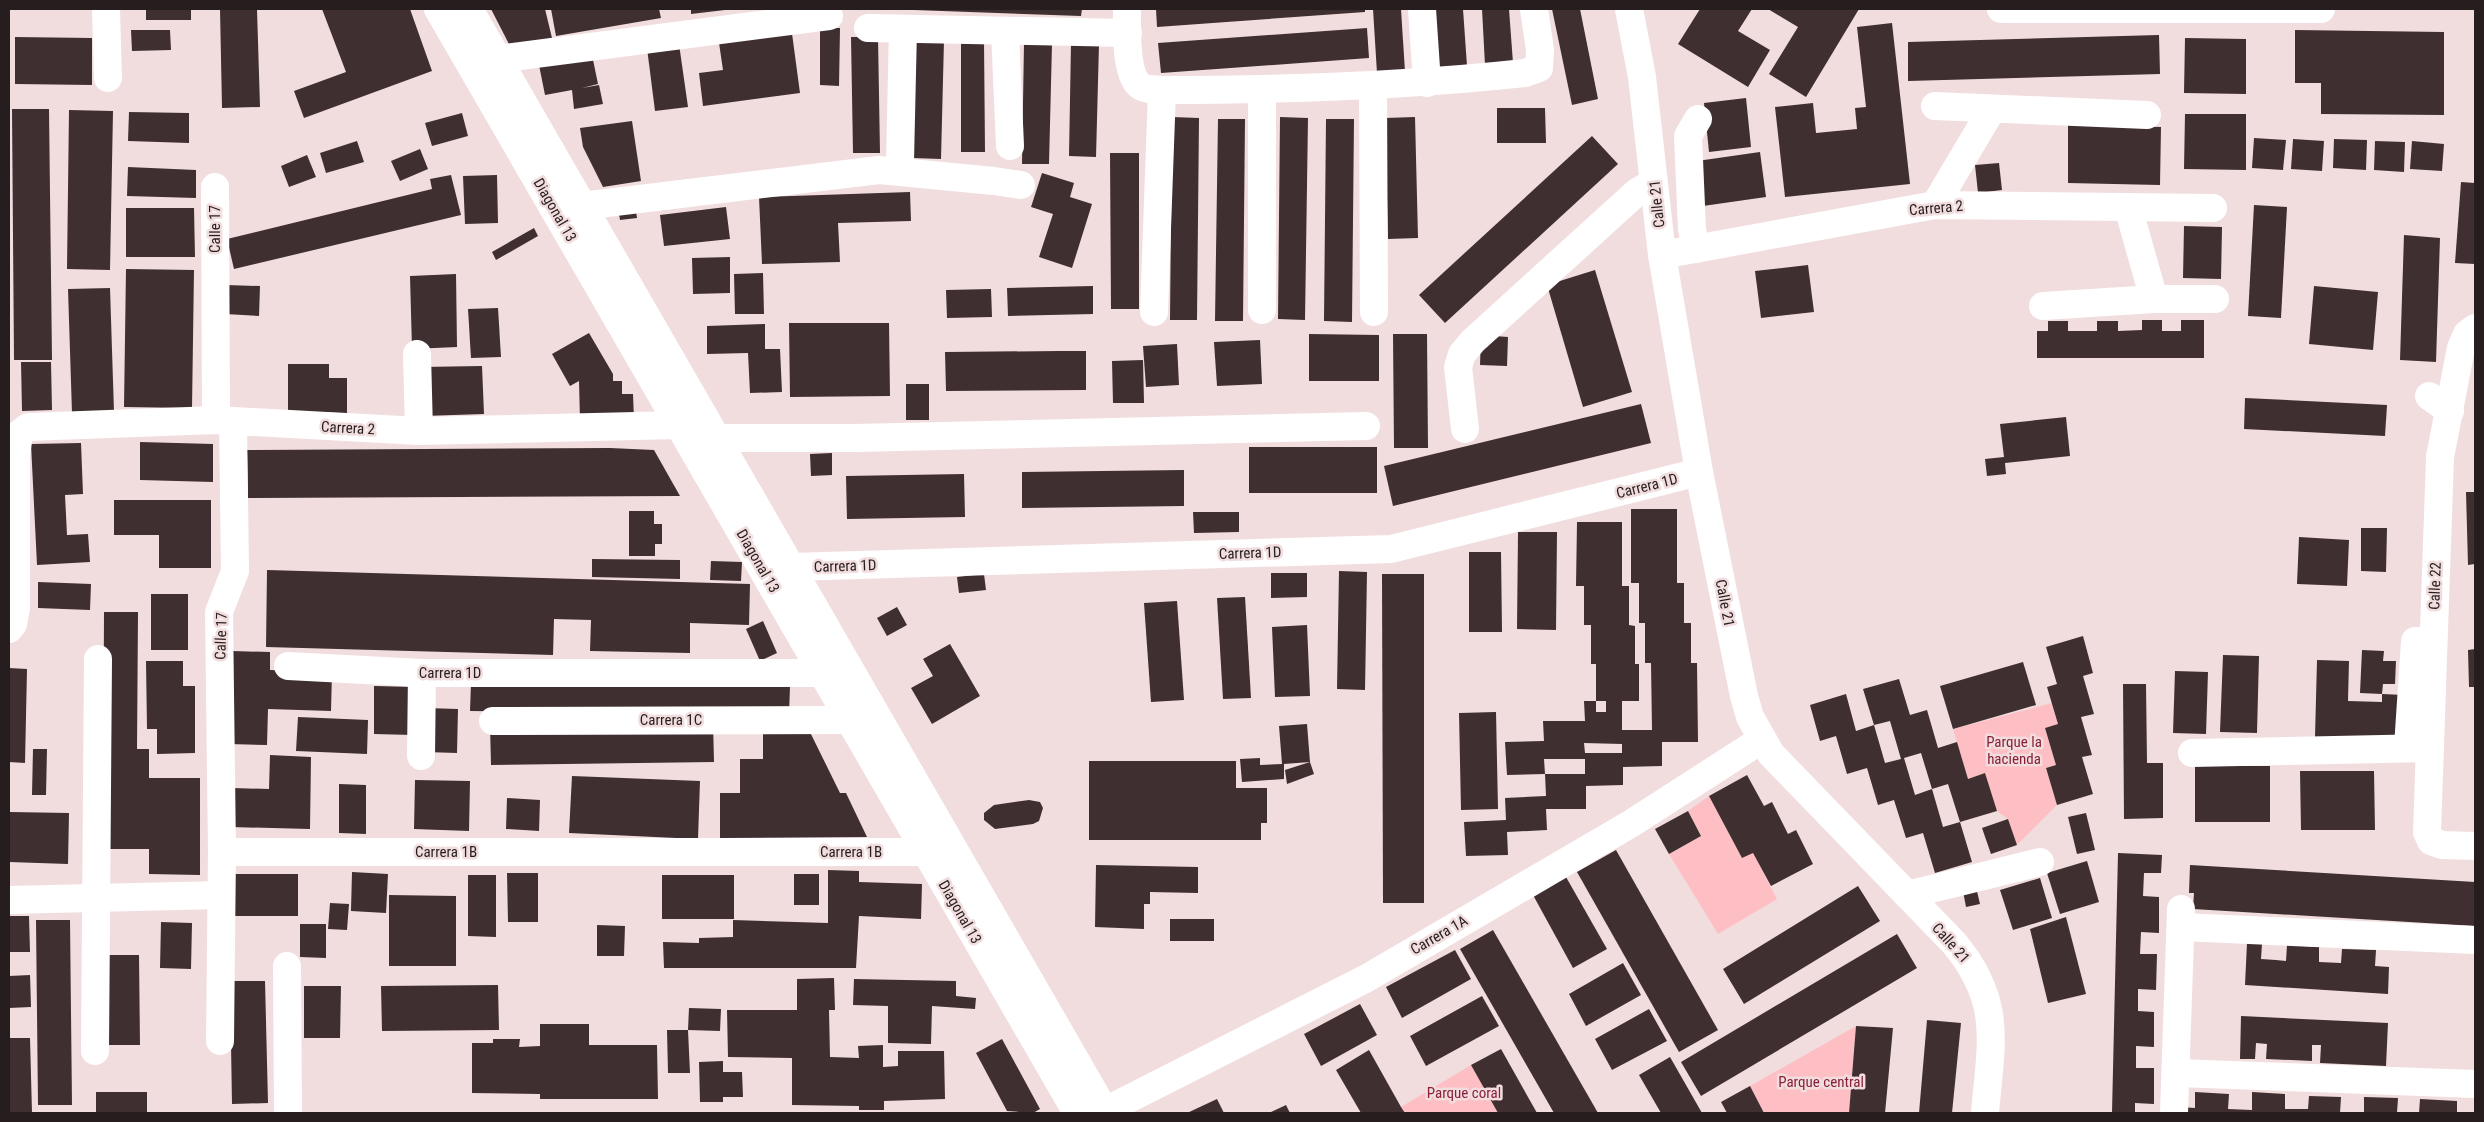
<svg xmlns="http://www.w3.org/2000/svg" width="2484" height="1122" font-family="'Roboto Condensed',sans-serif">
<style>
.green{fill:#febfc4}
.building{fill:#3f2f30;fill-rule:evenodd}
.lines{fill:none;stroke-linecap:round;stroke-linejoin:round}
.minor{stroke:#fff;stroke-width:28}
.major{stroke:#fff;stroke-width:28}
.labels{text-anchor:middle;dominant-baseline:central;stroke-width:5;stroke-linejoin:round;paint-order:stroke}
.street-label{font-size:15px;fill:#251d1e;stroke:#f2ddde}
.park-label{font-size:15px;fill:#882037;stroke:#f2ddde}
</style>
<rect width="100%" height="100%" fill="#f2ddde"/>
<g class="green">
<polygon points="2052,703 2058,724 2045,728 2056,765 2046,768 2057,805 2017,845 2008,819 1997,811 1985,774 1968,779 1953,729"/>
<polygon points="1709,796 1742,858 1753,853 1777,899 1718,934 1669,854 1701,836 1688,811"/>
<polygon points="1856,1026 1849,1113 1764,1113 1750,1086"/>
<polygon points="1471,1065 1498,1113 1405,1113 1401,1107"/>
</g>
<g class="building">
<rect x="146" y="9" width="45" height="11"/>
<polygon points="220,9 257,9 260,107 222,108"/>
<polygon points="322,9 410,9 432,71 304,118 294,91 346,72"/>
<polygon points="491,9 545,9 552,38 511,48"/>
<polygon points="551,9 659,9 661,18 556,36"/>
<polygon points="691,9 725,9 725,10 691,14"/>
<polygon points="914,9 1082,9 1081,16 914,10"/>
<polygon points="1156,9 1365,9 1365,12 1157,27"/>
<polygon points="1373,9 1401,9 1405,72 1377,73"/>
<polygon points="1435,9 1463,9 1467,66 1439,67"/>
<polygon points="1482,9 1509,9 1513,63 1485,65"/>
<polygon points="1552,9 1580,9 1598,99 1572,105"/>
<polygon points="1700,9 1752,9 1738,31 1770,50 1748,87 1678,44"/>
<polygon points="1768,9 1859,9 1806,97 1769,74 1798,27"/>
<polygon points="1892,23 1910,184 1785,197 1775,107 1813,103 1816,133 1857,129 1855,108 1866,107 1857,27"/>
<polygon points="791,26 800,93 703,106 699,73 723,70 718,36"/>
<polygon points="820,28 840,28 839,86 820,85"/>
<polygon points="1367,28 1369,58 1161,73 1158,43"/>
<polygon points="131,30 170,30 171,50 132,51"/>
<polygon points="2295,30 2444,32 2444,115 2321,114 2321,83 2295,83"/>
<polygon points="2159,35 2160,74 1908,81 1908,42"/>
<polygon points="15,37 92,38 92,85 15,84"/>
<polygon points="851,37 878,37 880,153 853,153"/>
<polygon points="2185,38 2246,39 2246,94 2184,93"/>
<polygon points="916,39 944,40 941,159 912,158"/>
<polygon points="961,41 984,41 985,152 961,152"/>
<polygon points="1024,43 1052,44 1049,164 1022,164"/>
<polygon points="1071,43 1099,44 1096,157 1069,156"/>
<polygon points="679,44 688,107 655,111 647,48"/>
<polygon points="591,50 598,84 582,88 599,85 603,104 574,109 572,90 545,95 538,60"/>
<polygon points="1746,98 1751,147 1709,152 1704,103"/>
<polygon points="1497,108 1545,108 1546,143 1497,143"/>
<polygon points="12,109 49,109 52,360 14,360"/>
<polygon points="69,110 113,111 110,270 67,269"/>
<polygon points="129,112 189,113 189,143 128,141"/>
<polygon points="462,113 468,136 432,146 425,123"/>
<polygon points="2185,114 2246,114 2246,170 2184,169"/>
<polygon points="1172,117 1199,118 1197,320 1170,320"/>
<polygon points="1280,117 1308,118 1305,320 1278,319"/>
<polygon points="1415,117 1418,238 1388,239 1385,118"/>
<polygon points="1218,119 1245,119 1243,321 1215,321"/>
<polygon points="1326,119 1354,119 1352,322 1324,321"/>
<polygon points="632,121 641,181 603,187 583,147 580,128"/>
<polygon points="2068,125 2161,127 2160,185 2068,183"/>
<polygon points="1592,136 1618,164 1445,323 1419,295"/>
<polygon points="2254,138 2286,140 2283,170 2252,168"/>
<polygon points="2293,139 2324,141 2322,171 2291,169"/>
<polygon points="2334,139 2367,140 2366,170 2333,168"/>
<polygon points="357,141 364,162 326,173 320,153"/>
<polygon points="2375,141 2405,142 2404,172 2374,170"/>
<polygon points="2412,141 2444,144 2442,171 2410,169"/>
<polygon points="420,149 428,169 400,181 391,161"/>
<polygon points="1760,152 1766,197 1696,207 1690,162"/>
<polygon points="1110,153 1139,153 1139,309 1111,309"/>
<polygon points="307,155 316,177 289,187 281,166"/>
<polygon points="1999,163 2002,190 1978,193 1975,165"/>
<polygon points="128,167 196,170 196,198 127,196"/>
<polygon points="1042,173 1074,183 1070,197 1092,204 1072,268 1039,257 1053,214 1031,207"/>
<polygon points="451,175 461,215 234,269 227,239 432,189 430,179"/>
<polygon points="497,175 498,223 465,224 463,176"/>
<polygon points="2461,182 2475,183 2475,264 2455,263"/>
<polygon points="910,192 911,221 838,223 840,262 762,264 759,197"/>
<polygon points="635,205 637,218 620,220 618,208"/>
<polygon points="2254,205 2287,207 2281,318 2248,316"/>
<polygon points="726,207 730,239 664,246 660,215"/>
<polygon points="126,208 194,208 195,257 126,257"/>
<polygon points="2184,226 2222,227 2221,279 2183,278"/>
<polygon points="534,228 538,236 496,260 492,252"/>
<polygon points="2404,235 2440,238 2436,362 2400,360"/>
<polygon points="730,257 730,293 693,294 692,258"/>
<polygon points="1808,265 1814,312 1761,318 1755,271"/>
<polygon points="126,269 194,270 192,408 124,407"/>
<polygon points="1595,270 1632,392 1583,407 1547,285"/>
<polygon points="763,273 764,314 735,314 734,274"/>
<polygon points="456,274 457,347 412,349 410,276"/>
<polygon points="226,285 260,286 259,316 225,314"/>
<polygon points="1093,286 1093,314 1008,316 1007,288"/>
<polygon points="2314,286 2378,292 2373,350 2309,344"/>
<polygon points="110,288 114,412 72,413 68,289"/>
<polygon points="991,289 992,317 947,318 946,290"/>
<polygon points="498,308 501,357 471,358 468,309"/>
<polygon points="2142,320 2162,320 2162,331 2181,331 2181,320 2204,320 2204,358 2037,358 2037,331 2048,331 2048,321 2068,321 2068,331 2097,331 2097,321 2118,321 2118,331 2142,330"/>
<polygon points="789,323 889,323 890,396 790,397"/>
<polygon points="765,324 765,349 780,349 782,392 750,393 748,353 707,354 707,326"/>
<polygon points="589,333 613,374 613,381 622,381 622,394 633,394 634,420 580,421 579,381 570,386 552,354"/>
<polygon points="1309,334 1379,335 1379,381 1309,381"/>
<polygon points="1393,334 1427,334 1428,448 1394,448"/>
<polygon points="1481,335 1508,337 1507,366 1480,365"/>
<polygon points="1260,340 1262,384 1217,386 1214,342"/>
<polygon points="1177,344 1179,385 1146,387 1143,346"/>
<polygon points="1059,351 1086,351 1086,390 946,391 945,352"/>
<polygon points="1143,360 1144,403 1113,403 1112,361"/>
<polygon points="21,362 51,362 52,410 22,411"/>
<polygon points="288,364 329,364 329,378 347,378 347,413 288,412"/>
<polygon points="482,366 484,414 423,416 421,367"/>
<rect x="906" y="384" width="23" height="36"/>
<polygon points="2245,398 2387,405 2385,436 2244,429"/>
<polygon points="1641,404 1651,443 1393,506 1384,466"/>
<polygon points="2066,417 2070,456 2005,463 2006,474 1987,476 1985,459 2004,457 2000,424"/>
<polygon points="140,442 213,444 213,482 140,480"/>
<polygon points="81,443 83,494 65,495 67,535 88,534 90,562 37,565 31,444"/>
<rect x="1249" y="447" width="128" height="46"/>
<polygon points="610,448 654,450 680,496 248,498 247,450"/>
<polygon points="832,453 832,475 811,476 810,454"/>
<polygon points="1184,470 1184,506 1022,508 1022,472"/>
<polygon points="964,474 965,517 847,519 846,476"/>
<polygon points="2466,492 2475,492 2475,564 2468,565"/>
<polygon points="114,500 211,500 211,568 159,568 159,535 114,535"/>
<path d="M1631 509H1677V583H1684V623H1691V663H1697L1698 742H1662V766L1623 767V785L1586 786V809H1546L1547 830 1507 832 1508 855 1466 856 1464 822 1506 820 1505 798 1546 796 1545 774H1585V759H1544L1545 774 1507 775 1505 742 1544 741 1543 721H1585L1584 701H1596V712H1606V701H1596V664H1591V625H1584V586H1576L1577 522H1622V586H1629V625L1635 626V664H1639V701H1622V730H1652L1651 663H1645V623H1639V583H1631ZM1584 743 1622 744V753H1585Z"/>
<polygon points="629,511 654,511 654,524 662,524 662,544 655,544 655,556 629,556"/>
<polygon points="1193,512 1239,512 1239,532 1194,533"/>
<polygon points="2361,528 2387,528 2386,572 2361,571"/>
<polygon points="1518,532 1557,532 1556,630 1517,629"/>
<polygon points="2299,537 2349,540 2347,586 2297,584"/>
<polygon points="1469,552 1501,552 1502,632 1469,632"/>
<polygon points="592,559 680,560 680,579 592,577"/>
<polygon points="711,561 742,562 741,581 710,580"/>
<polygon points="267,570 750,584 749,625 690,623 690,653 590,651 591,620 554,619 553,655 266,647"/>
<polygon points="1339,571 1367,572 1365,690 1337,689"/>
<polygon points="1271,573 1307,573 1307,597 1271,598"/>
<polygon points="984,574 986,590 959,593 957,577"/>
<polygon points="1382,574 1424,574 1424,903 1383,903"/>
<polygon points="38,582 91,584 90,610 38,608"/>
<rect x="151" y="594" width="37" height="56"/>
<polygon points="1245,597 1251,698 1223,699 1217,598"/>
<polygon points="1177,601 1184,700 1151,702 1144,603"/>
<polygon points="897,607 907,625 887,636 877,618"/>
<polygon points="104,612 138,612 137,749 149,749 149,778 200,778 200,875 149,874 149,849 103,849"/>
<polygon points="763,621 777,653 760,661 746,629"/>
<polygon points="1307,625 1310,696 1275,697 1272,627"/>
<polygon points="2083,636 2093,673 2083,676 2094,714 2081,717 2092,755 2082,757 2093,794 2057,805 2046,768 2056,765 2045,728 2058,724 2047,687 2057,684 2046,647"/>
<polygon points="950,644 980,696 932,724 911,688 933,676 923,659"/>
<polygon points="2475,649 2475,687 2469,687 2468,650"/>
<polygon points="2362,650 2384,651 2383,661 2396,661 2395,684 2383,684 2382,694 2404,695 2402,741 2315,737 2317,660 2349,661 2348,701 2382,702 2382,694 2360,693"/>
<polygon points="232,651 270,652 270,670 332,672 331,711 268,709 267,745 229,744"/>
<polygon points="2223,655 2259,656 2257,733 2220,732"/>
<polygon points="146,661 183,661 183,686 195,686 195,753 157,754 157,729 147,729"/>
<polygon points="2023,662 2036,705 1953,729 1940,686"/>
<polygon points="9,668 27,669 25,763 9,762"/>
<polygon points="2175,671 2208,672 2206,734 2173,733"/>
<path d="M1899 679 1910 715 1927 710 1938 748 1957 742 1968 779 1985 773 1997 811 1960 822 1972 862 1935 873 1923 833 1906 838 1894 800 1878 805 1867 768 1847 774 1836 736 1820 741 1810 705 1846 694 1856 731 1874 725 1885 763 1901 759 1890 721 1874 725 1863 689ZM1921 753 1932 789 1948 784 1960 822 1943 827 1932 789 1915 795 1904 758Z"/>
<polygon points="471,683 790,686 789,715 470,711"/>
<polygon points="2123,684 2146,684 2147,763 2163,763 2163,818 2124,819"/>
<polygon points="374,686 414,687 413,735 374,734"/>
<polygon points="426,708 458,709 457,753 425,752"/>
<polygon points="1496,712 1498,809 1461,810 1459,713"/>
<polygon points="298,717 368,720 367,754 296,751"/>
<polygon points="713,722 714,762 491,765 490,725"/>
<polygon points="1307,724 1310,762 1314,774 1287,784 1285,770 1310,762 1284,764 1284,779 1242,782 1240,759 1260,758 1260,765 1282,764 1279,726"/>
<polygon points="763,726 807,726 840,793 846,793 867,837 720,838 720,793 740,793 740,759 763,759"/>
<polygon points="33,749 47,749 46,795 32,795"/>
<polygon points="270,755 311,757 310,829 231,827 232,788 269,789"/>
<polygon points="1089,761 1236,761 1236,788 1267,788 1267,823 1261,823 1261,840 1089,840"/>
<rect x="2195" y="766" width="75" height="56"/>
<polygon points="2300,771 2374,771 2375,830 2301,830"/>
<polygon points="1747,775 1764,806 1772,802 1788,834 1796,830 1813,864 1771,886 1753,853 1742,858 1709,796"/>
<polygon points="572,776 700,781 698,839 569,833"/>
<polygon points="415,780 470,781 469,831 414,829"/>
<polygon points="339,784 366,785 366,834 339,833"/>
<polygon points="507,798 540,800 539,831 506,829"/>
<polygon points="1029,800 1040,802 1043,808 1039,821 1033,824 995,829 984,820 984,813 994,805"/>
<polygon points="1688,811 1701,836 1669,854 1655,829"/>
<polygon points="10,812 69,813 68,864 9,862"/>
<polygon points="2086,813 2095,850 2077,854 2068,817"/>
<polygon points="2008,819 2017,845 1991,854 1982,828"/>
<polygon points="1616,850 1718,1030 1679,1052 1577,872"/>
<polygon points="2118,853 2162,855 2161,873 2144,873 2143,896 2159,897 2159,933 2141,932 2140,954 2157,954 2156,990 2138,989 2138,1011 2154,1012 2154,1047 2136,1046 2136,1068 2154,1068 2154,1104 2135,1103 2135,1113 2112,1113"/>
<polygon points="2087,861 2099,902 2060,914 2047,873"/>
<polygon points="1096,865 1198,867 1198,893 1150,892 1150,904 1144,904 1144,929 1095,927"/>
<polygon points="2190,865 2475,882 2475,926 2193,909 2194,893 2189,893"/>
<polygon points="828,870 859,871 859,882 922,884 921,919 859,916 856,968 664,968 663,942 699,943 699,938 733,937 733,920 828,923"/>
<polygon points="352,872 388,874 386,913 351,911"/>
<polygon points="507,873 538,873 538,922 508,922"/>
<rect x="235" y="874" width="63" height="42"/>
<rect x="794" y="874" width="25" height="31"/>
<polygon points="468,875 496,875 496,937 468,936"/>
<rect x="662" y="875" width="72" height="44"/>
<polygon points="1566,877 1607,949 1573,968 1533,895"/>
<polygon points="2040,878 2052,918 2013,930 2000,890"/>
<polygon points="1975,883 1980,904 1966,907 1962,886"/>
<polygon points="1858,886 1880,921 1744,1004 1723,969"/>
<polygon points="389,895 456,896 456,966 389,966"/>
<polygon points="330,903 349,904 347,930 328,929"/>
<polygon points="9,916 29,916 30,952 9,952"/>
<polygon points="2066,917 2086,994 2048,1003 2030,929"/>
<rect x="1170" y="919" width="44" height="22"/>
<polygon points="36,920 70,920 72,1105 38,1105"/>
<polygon points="161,922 192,923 191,969 160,968"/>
<polygon points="300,924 326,924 326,958 300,957"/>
<polygon points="597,925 625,926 624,956 597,956"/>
<polygon points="1493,930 1598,1113 1554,1113 1460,949"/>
<polygon points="1897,934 1917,968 1701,1096 1681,1062"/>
<polygon points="2247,943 2262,944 2261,959 2276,960 2286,961 2287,945 2319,947 2319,962 2341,963 2342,949 2376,950 2375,966 2389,967 2388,994 2245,985"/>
<polygon points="1455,950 1471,979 1402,1018 1386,987"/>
<polygon points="107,955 139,955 140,1045 108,1045"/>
<polygon points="1623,963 1641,995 1586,1026 1569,994"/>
<polygon points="30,975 31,1007 9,1008 9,976"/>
<polygon points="834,978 835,1010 829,1010 830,1057 859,1058 858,1046 883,1045 883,1067 898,1066 898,1051 944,1051 945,1099 884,1101 884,1110 859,1110 859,1106 792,1105 792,1058 728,1057 727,1010 797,1010 797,979"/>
<polygon points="854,979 956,981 956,996 976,998 975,1009 932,1006 931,1044 888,1043 888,1006 853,1005"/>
<polygon points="230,981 265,981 268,1103 232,1104"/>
<polygon points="498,985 499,1030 382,1031 381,986"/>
<polygon points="304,986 341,986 340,1038 304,1038"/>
<polygon points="1482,996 1499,1026 1426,1066 1410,1036"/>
<polygon points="1360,1004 1377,1035 1321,1066 1304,1034"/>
<polygon points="689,1008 721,1009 720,1031 688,1030"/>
<polygon points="1649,1009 1667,1041 1612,1070 1595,1039"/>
<polygon points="2241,1016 2388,1023 2386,1066 2320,1063 2321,1045 2312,1045 2312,1061 2266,1059 2267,1044 2256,1043 2255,1059 2240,1059"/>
<polygon points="1927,1020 1961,1023 1952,1113 1919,1113"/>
<polygon points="540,1024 589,1024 589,1045 657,1045 658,1099 540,1099 540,1094 472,1093 472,1043 493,1043 493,1039 520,1039 519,1047 540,1046"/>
<polygon points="1856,1026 1893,1028 1885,1113 1849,1113"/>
<polygon points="667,1030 688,1030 690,1073 668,1073"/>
<polygon points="9,1038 30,1038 32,1113 9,1113"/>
<polygon points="1002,1039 1040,1109 1033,1113 1007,1111 976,1053"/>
<polygon points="1501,1049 1537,1113 1498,1113 1471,1065"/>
<polygon points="1369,1050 1401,1107 1405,1113 1361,1113 1336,1070"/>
<polygon points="1670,1057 1702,1113 1661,1113 1639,1075"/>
<polygon points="723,1061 723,1072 742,1072 743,1097 723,1097 723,1102 700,1102 699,1062"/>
<polygon points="1750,1086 1764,1113 1727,1113 1721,1102"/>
<rect x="96" y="1092" width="51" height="21"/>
<polygon points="2195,1092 2229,1094 2228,1109 2252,1110 2252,1092 2285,1094 2285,1109 2308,1109 2309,1096 2341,1097 2340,1113 2180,1113 2180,1107 2195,1108"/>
<polygon points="2364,1097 2398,1098 2397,1113 2364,1113"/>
<polygon points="1217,1099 1224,1113 1187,1113"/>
<polygon points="2420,1099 2457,1101 2457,1113 2419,1113"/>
<polygon points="1286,1105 1290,1113 1269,1113"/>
</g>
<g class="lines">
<g class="minor">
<polyline points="106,9 108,78"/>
<path d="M1127 9C1127 27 1125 72 1139 85 1145 90 1155 89 1162 90 1284 90 1404 86 1525 73L1539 68 1540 50 1534 9"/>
<polyline points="1422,9 1427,83"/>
<path d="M1629 9 1642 77 1662 255 1699 472 1744 696 1750 717 1771 754 1954 943C2003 1002 1991 1042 1985 1113"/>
<polyline points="2001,9 2321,9"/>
<polyline points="868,28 1128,33"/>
<polyline points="1005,31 1010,146"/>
<polyline points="498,59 829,16"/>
<polyline points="1373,86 1374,312"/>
<polyline points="1935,106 2147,115"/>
<polyline points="900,161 903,29"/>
<polyline points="215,187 216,420"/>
<polyline points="1935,205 1992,109"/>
<polyline points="582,206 879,170 994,181 1021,185"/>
<polyline points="2128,207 2154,299 2215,299"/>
<polyline points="1696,249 1692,229 1688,136 1698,119"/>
<polyline points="1662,255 1935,205 2213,208"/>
<polyline points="2043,306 2154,299"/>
<polyline points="1262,310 1262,90"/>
<polyline points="1154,312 1162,90"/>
<polyline points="2475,328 2467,334 2461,348 2440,457 2427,832 2431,841 2442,845 2475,846"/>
<polyline points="417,354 419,431"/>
<polyline points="2429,396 2450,411"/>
<polyline points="1465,429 1458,367 1462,354 1473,341 1637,192 1654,182"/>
<polyline points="716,438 855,438 1366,426"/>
<polyline points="791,567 1391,549 1699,472"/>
<polyline points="9,629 13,624 16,608 16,455 19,434 28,427 216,420 419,431 679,425"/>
<polyline points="288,666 422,673 823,673"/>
<polyline points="493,721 850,720"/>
<polyline points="2408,747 2415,641 2419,641"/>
<polyline points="2192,753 2430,748"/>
<polyline points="421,756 422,673"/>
<polyline points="222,852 926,852"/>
<polyline points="1907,895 2040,862"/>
<polyline points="9,900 221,895"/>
<polyline points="2181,927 2475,940"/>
<polyline points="287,966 288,1113"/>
<polyline points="220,1041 222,852 219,612 235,571 233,422"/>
<polyline points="95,1051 98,659"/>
<polyline points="2177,1073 2475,1084"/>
<polyline points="1105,1111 1367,978 1632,823 1761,740"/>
<polyline points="2174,1113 2181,909"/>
</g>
<g class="major">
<polyline points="438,9 1077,1113"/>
<polyline points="469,9 1106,1113"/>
</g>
</g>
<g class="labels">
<g class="street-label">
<text transform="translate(1657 204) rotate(-96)">Calle 21</text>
<text transform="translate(1936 208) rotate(-5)">Carrera 2</text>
<text transform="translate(555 210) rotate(60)">Diagonal 13</text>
<text transform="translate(215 229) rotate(-90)">Calle 17</text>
<text transform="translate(348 428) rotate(3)">Carrera 2</text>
<text transform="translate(1647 486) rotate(-14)">Carrera 1D</text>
<text transform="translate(1250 553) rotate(-2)">Carrera 1D</text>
<text transform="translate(758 561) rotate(60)">Diagonal 13</text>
<text transform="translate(845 566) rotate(-2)">Carrera 1D</text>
<text transform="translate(2435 586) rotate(-88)">Calle 22</text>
<text transform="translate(1725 603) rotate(79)">Calle 21</text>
<text transform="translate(221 636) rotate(-88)">Calle 17</text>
<text x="450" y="673">Carrera 1D</text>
<text x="671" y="720">Carrera 1C</text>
<text x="446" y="852">Carrera 1B</text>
<text x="851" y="852">Carrera 1B</text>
<text transform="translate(960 912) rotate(60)">Diagonal 13</text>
<text transform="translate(1439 935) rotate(-30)">Carrera 1A</text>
<text transform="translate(1951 943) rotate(48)">Calle 21</text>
</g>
<g class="park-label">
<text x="2014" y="742">Parque la<tspan x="2014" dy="17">hacienda</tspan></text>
<text x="1821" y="1082">Parque central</text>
<text x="1464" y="1093">Parque coral</text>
</g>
</g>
<rect width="2484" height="1122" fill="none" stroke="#251d1e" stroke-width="20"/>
</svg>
